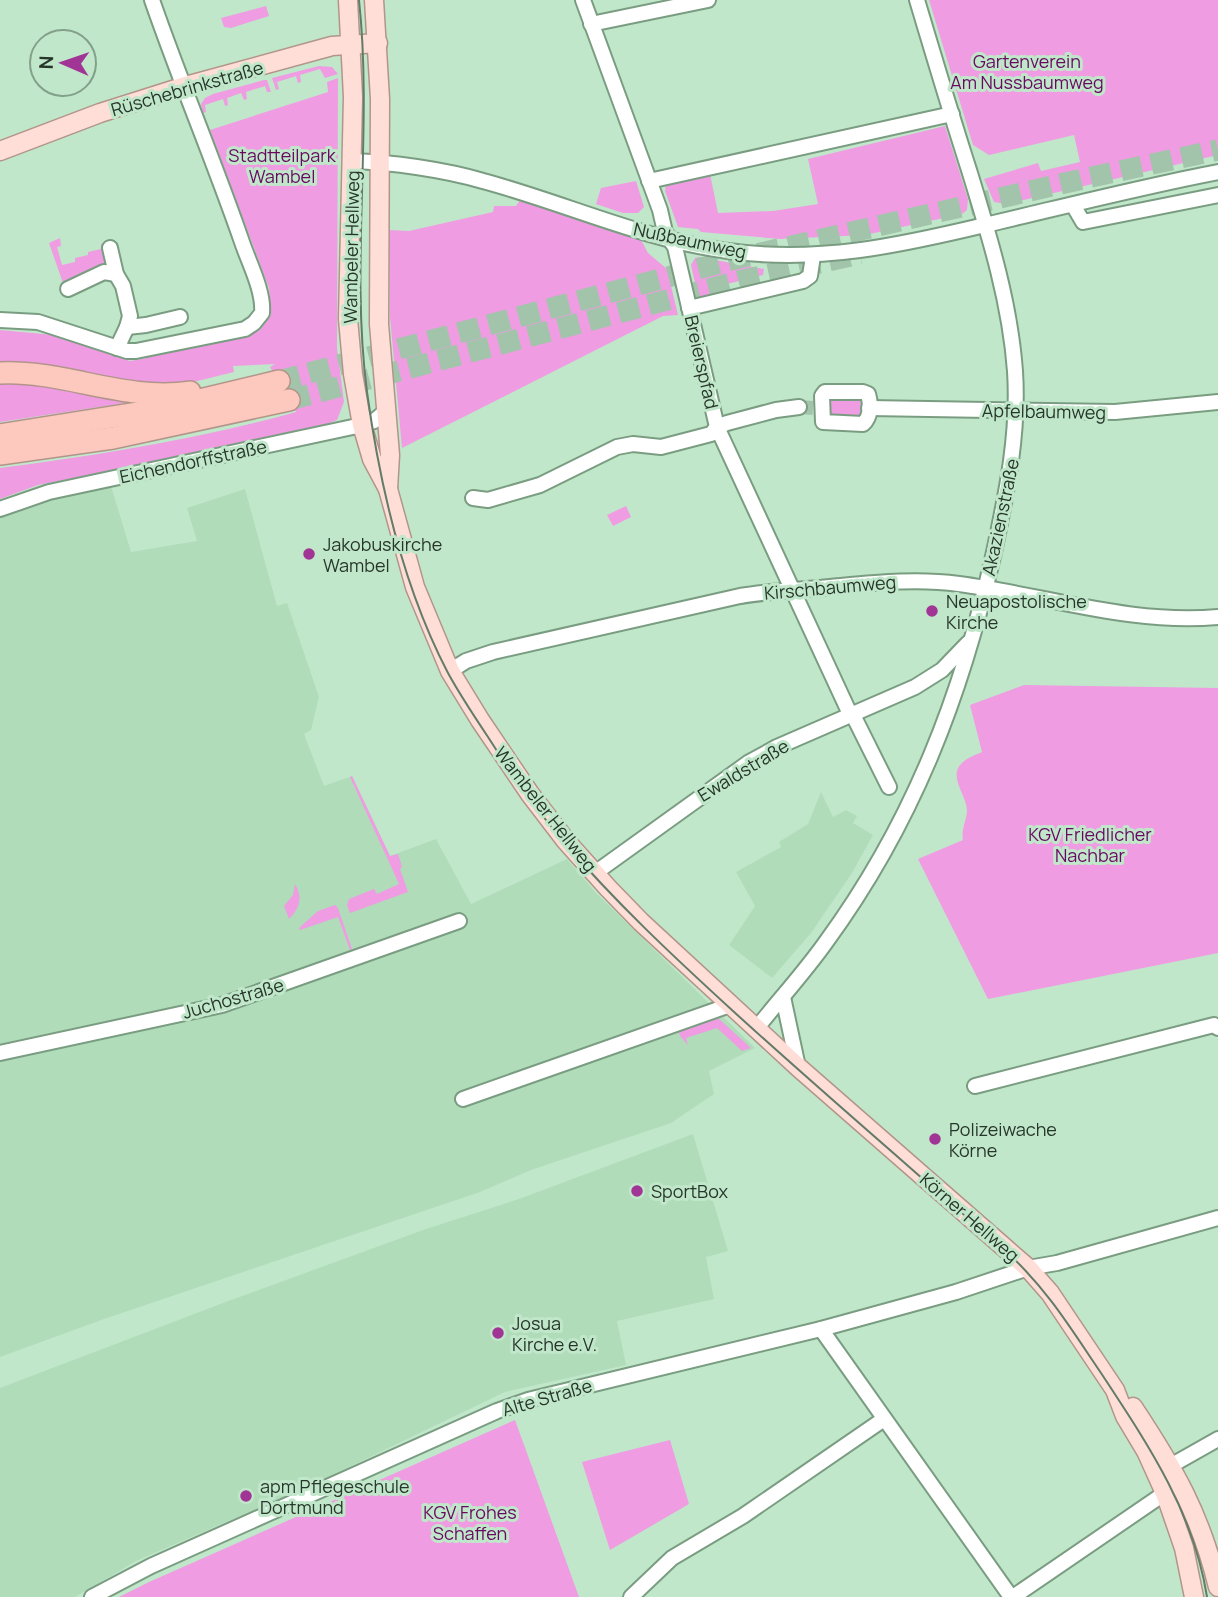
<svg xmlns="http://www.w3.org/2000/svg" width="1218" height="1597" font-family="Manrope,sans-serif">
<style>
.built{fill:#b0dcba}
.green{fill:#ef9ce2}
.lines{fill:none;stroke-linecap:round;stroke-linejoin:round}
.minor-tunnel{stroke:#a2c4aa;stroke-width:14;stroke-dasharray:14 7;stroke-linecap:butt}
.highway-tunnel{stroke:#a2c4aa;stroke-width:21;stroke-dasharray:21 10;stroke-linecap:butt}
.minor-casing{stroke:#7a9d82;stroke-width:18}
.major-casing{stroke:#b2958a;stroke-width:21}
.highway-casing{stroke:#b2958a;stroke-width:24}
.minor{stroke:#fff;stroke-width:14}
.major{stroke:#feded7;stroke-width:18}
.highway{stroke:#fdc8bd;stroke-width:21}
.tram{stroke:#637b68;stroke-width:2}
.poi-dot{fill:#a13596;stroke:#c1e7ca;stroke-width:2.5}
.labels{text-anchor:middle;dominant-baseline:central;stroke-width:6;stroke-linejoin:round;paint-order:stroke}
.park-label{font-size:18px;fill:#680861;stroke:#c1e7ca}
.street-label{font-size:18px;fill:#27362a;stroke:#c1e7ca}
.poi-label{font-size:18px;fill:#27362a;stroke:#c1e7ca;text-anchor:start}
</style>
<rect width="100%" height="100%" fill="#c1e7ca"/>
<g class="built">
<polygon points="111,486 131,552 197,541 187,508 245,489 277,606 287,603 319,697 311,730 304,734 324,786 352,776 390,856 436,839 471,904 567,859 596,893 755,1048 709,1071 714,1094 671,1123 531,1170 480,1192 104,1319 0,1357 0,518 54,498"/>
<polygon points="821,792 833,817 846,810 857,816 853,823 873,835 852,873 811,933 772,978 729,945 755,906 736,872 781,847 779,842 808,824"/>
<polygon points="693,1134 728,1251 706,1257 714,1299 617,1321 626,1365 505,1392 320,1481 136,1561 75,1597 0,1597 0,1388 231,1300 426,1229 519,1199"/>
</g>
<g class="green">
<polygon points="929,0 1218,0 1218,155 1006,204 994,202 984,179 1038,163 1041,171 1080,162 1074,135 989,155 973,145"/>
<polygon points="266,6 269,16 231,28 224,27 221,18"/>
<polygon points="319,66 332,67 338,74 325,78 320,69 300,75 301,82 298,83 296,76 277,82 279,89 276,90 272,78"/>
<path d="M338 78 337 348 344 402 337 420 325 425 241 446 75 481 74 478 38 485 0 499V468C100 455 199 439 296 412L270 367 275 364 233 366 234 372 173 387 0 364V330L54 335 130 361 147 358V354L259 331 271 315 269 288 210 130 328 92 327 82Z"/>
<polygon points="264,80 267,80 271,92 267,92 265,86 246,92 247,99 244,100 241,93 227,98 228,105 225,106 223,99 205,105 206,112 203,113 201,104 205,98 213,94"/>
<polygon points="945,126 968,199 967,210 962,214 865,235 780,239 701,232 698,229 678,227 665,191 666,184 710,174 718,213 773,211 818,204 808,159"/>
<polygon points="636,181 644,207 638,213 623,213 596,204 601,188"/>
<polygon points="520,200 640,238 648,253 667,269 678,315 663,316 402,448 390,317 389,230 409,231 493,212 494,206 516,206"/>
<polygon points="60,238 61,246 57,247 62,265 75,262 75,258 88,255 88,252 101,249 101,244 105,243 106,260 103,265 63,283 49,243"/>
<polygon points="699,257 764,269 763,275 711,288 708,299 699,301 691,265 695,258"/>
<polygon points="0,379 145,400 0,422"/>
<polygon points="831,398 861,399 860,417 830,416"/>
<polygon points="626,506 631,517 613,526 607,515"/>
<path d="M1024 685 1218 688V953L988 999 918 859 963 840C961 830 966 821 967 812 968 796 947 777 962 763 967 758 975 755 982 752L970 705Z"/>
<polygon points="352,776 390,856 398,854 402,867 400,869 408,892 350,913 347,905 349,899 374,889 377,894 399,884 350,777"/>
<path d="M295 884C303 898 300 908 289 919L284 906 293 895Z"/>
<polygon points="335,905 338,908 352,949 350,950 338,917 300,930 299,928 318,911"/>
<polygon points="718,1018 751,1048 742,1051 717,1028 686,1038 688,1045 680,1036 679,1032"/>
<polygon points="515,1420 579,1597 119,1597 149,1582"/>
<polygon points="670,1440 689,1504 610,1550 582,1462"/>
</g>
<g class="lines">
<polyline class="minor-tunnel" points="799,407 814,408"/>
<g class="highway-tunnel">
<polyline points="279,381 739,258 1087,178 1218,150"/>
<polyline points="289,400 743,280 860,254"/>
</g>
<g class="minor-casing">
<g id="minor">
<polyline points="583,0 660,210 665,232 675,247 717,427 850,714"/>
<polyline points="591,24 708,0"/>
<path d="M352 161C391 162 446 170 483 181 565 203 644 240 728 251 819 263 897 246 985 225 1062 207 1140 187 1218 172"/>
<polyline points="649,181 952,114"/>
<polyline points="1073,205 1083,222 1218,195"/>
<polyline points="110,248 116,274 123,286 130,316 127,327 117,348"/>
<polyline points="68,289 104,272 116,274"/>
<polyline points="689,308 803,281 810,276 813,256"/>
<path d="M0 320 38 322 127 351H136L245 329 254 323 262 313C264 291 249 263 242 242 214 161 180 81 152 0"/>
<polyline points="127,327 146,325 180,317"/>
<path d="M825 392H863L868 394C871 404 871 417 863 424L823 422 822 396Z"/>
<polyline points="869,408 1115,412 1218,402"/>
<polyline points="473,498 488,500 540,485 617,447 633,444 661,447 711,434 717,427 727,423 776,410 799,407"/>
<polyline points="0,509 49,492 362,425 374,421 385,412"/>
<path d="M450 671 466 661 493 652 740 596C770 591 800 590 830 587 873 583 916 578 959 584 1045 595 1130 625 1218 617"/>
<polyline points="852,713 889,787"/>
<polyline points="595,873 748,763 777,747 915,687 942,670 968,643"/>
<polyline points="783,997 798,1067"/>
<path d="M756 1029C779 1000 804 973 826 942 913 823 962 695 994 552 1007 491 1019 433 1015 371 1010 302 989 235 969 170 951 114 934 57 917 0"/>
<polyline points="0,1053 222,1005 459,921"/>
<polyline points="975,1086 1214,1025 1218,1028"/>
<polyline points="463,1099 730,1005"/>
<polyline points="821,1329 1011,1597"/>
<polyline points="1172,1465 1218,1439"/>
<polyline points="92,1597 151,1566 497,1411 528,1400 821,1329 956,1292 1028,1268 1057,1263 1218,1218"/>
<polyline points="631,1597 672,1558 743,1516 884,1419"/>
<polyline points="1013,1597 1165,1493"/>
</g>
</g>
<g class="major-casing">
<g id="major">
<polyline points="348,0 353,97 348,319 353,374 362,425 372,459 388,489 415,587 450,671 480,720 530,794 566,841 608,888 641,922 798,1067 1005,1248 1028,1268 1050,1293 1115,1390 1125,1416 1146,1451 1165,1493 1184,1548 1194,1597"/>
<polyline points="374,0 380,99 379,324 390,455 388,489"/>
<polyline points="0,151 100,113 182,87 332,46 378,43"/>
<path d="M1133 1407C1174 1469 1200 1513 1218 1587"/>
</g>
</g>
<g class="highway-casing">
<g id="highway">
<path d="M0 373C64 370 126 402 190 392"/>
<polyline points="0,435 162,409 279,381"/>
<polyline points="0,454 113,438 289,400"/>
</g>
</g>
<use href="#minor" class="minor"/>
<use href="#major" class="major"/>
<use href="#highway" class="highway"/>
<path class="tram" d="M359 0C373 130 350 262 367 392 380 487 403 587 448 673 460 695 474 716 488 737 511 773 535 808 563 841 615 902 674 957 733 1011 824 1094 918 1174 1010 1255 1049 1292 1071 1329 1101 1373 1147 1443 1194 1512 1207 1597"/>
</g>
<g class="poi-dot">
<circle cx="309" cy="554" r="7"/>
<circle cx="932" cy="611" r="7"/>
<circle cx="935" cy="1139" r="7"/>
<circle cx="637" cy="1191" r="7"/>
<circle cx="498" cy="1333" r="7"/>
<circle cx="246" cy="1496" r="7"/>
</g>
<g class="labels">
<g class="park-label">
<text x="1027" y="61">Gartenverein<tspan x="1027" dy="21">Am Nussbaumweg</tspan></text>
<text x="282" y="155">Stadtteilpark<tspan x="282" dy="21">Wambel</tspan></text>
<text x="1090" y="834">KGV Friedlicher<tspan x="1090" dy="21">Nachbar</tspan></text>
<text x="470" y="1512">KGV Frohes<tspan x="470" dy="21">Schaffen</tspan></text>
</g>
<g class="street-label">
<text transform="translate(187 88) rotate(-16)">Rüschebrinkstraße</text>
<text transform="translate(690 240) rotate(12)">Nußbaumweg</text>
<text transform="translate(351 247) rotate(-89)">Wambeler Hellweg</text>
<text transform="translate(702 362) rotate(77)">Breierspfad</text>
<text transform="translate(1044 411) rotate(1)">Apfelbaumweg</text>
<text transform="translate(193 461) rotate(-12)">Eichendorffstraße</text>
<text transform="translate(1000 517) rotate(-78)">Akazienstraße</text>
<text transform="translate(830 587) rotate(-5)">Kirschbaumweg</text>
<text transform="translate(743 770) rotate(-31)">Ewaldstraße</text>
<text transform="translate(546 809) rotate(52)">Wambeler Hellweg</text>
<text transform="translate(233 998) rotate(-16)">Juchostraße</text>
<text transform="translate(970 1217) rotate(41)">Körner Hellweg</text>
<text transform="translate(547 1397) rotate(-16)">Alte Straße</text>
</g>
<g class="poi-label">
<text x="323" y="544">Jakobuskirche<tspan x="323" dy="21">Wambel</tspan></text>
<text x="946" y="601">Neuapostolische<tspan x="946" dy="21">Kirche</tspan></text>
<text x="949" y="1129">Polizeiwache<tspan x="949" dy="21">Körne</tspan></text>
<text x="651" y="1191">SportBox</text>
<text x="512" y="1323">Josua<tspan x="512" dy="21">Kirche e.V.</tspan></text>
<text x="260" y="1486">apm Pflegeschule<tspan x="260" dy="21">Dortmund</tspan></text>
</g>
</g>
<g transform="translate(63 63) rotate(272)"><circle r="33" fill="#c1e7ca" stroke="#83a08a" stroke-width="2"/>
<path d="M0-5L12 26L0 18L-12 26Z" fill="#a13596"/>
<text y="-10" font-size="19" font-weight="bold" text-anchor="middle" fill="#27362a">N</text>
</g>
</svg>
